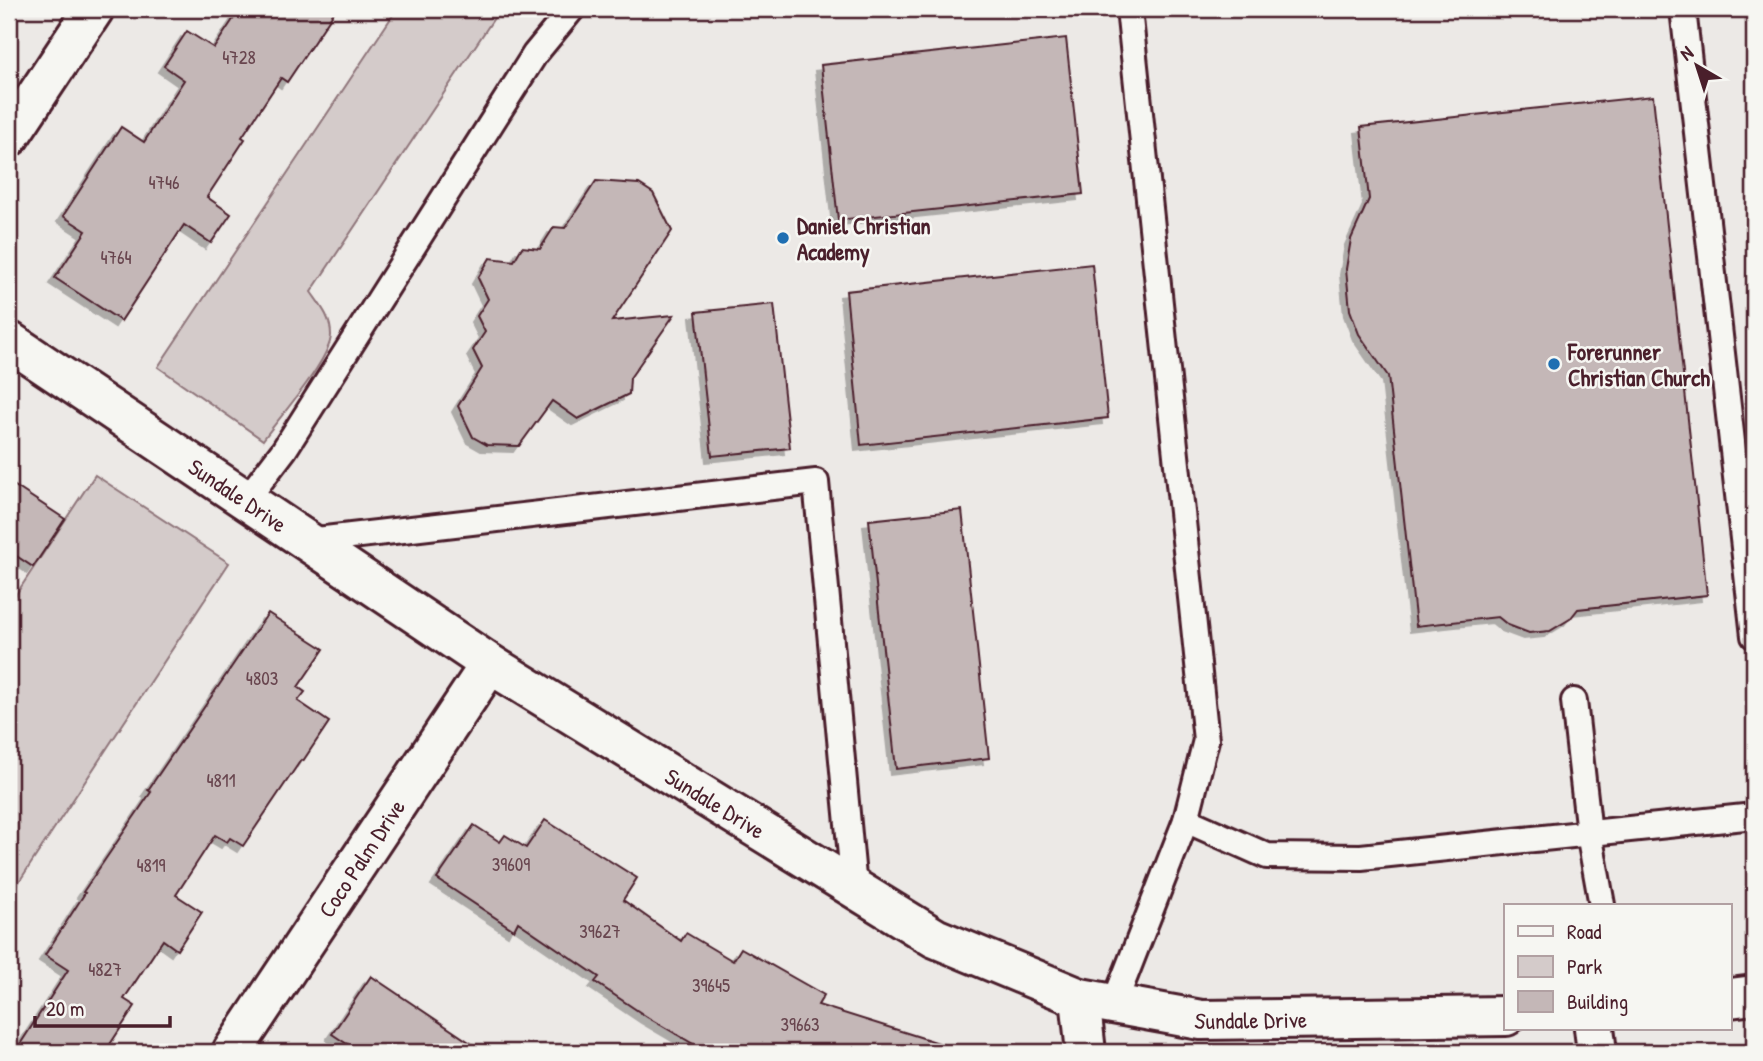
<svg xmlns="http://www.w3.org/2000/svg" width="1763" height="1061" font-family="'Patrick Hand',sans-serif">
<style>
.green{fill:#d4cbca;stroke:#8f757a;stroke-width:2}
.building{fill:#c4b7b7;stroke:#4a1f2b;stroke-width:2;filter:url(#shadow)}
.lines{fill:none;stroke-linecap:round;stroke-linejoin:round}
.lane-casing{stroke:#4a1f2b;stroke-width:30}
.street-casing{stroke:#4a1f2b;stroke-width:44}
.lane{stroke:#f6f6f2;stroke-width:24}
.street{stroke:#f6f6f2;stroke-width:38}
.poi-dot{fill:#1f6fb2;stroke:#f6f6f2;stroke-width:2.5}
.labels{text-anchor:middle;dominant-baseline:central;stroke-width:5;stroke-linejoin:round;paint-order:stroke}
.number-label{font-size:19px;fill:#68454e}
.poi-label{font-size:23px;font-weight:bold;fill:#4a1f2b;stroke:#f6f6f2;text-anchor:start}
.street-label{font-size:23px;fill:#4a1f2b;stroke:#f6f6f2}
</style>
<defs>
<filter id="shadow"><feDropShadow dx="-6" dy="6" stdDeviation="0" flood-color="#0004"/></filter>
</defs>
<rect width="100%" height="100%" fill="#ece9e6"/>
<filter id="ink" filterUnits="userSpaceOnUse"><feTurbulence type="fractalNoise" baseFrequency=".0143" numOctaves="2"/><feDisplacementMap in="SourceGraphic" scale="14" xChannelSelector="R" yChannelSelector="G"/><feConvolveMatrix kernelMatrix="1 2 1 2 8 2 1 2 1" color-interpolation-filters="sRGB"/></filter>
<g filter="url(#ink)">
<g class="green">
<path d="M397 9H500L311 292C320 305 331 317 331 335 331 359 278 419 263 440L158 367Z"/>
<polygon points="95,475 229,563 9,897 9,605"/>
</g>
<g class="building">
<polygon points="240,9 336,9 287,82 281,78 242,137 245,139 207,197 231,214 211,243 184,225 121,321 55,278 86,231 63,216 121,127 144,142 184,80 164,66 187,31 214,48"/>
<polygon points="1066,38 1083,194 838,220 821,65"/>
<polygon points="1653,96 1707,595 1578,609 1570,619 1550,631 1529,633 1508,625 1498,617 1416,626 1388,376 1359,334 1350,310 1346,269 1351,239 1369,199 1361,127"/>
<polygon points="596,181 639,184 653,193 672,231 612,321 674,315 630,378 629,394 578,419 552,401 519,446 487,445 473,437 458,406 482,368 473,350 485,332 477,316 488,299 478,278 490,258 514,261 522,247 540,249 554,227 565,228"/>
<polygon points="1092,264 1108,418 861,445 846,291"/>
<polygon points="774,304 790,448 712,456 696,312"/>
<polygon points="9,482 65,519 33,567 9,551"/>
<polygon points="962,510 989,758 896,769 869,520"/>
<polygon points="268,613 324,649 298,687 305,692 298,701 329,722 303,761 301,760 243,846 230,838 227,842 215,835 176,895 202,912 177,950 163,940 124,999 135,1006 105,1052 15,1052 68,970 45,955 85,893 83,892 151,792 148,790"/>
<polygon points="545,820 637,878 623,900 681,941 686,933 733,961 741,948 824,995 818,1005 942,1044 940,1052 707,1052 647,1017 595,982 599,977 518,922 514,930 437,879 474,825 500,842 505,835 526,848"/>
<polygon points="371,976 484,1052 359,1052 332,1034"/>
</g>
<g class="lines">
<g class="lane-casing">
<g id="lane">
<polyline points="1683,9 1754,636"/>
<polyline points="246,500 284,450 535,54 572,9"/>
<polyline points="308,541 816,482 854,888"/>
<polyline points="1574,701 1589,833 1602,905"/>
<polyline points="1186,820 1267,856 1361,857 1754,816"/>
<polyline points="1114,1004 1186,820 1206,740 1129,9"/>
</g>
</g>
<g class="street-casing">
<g id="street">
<polyline points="9,137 94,9"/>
<path id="s1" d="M9 341 490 664 935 938 1080 998 1201 1020 1506 1016"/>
<polyline points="1080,998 1086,1052"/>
<polyline points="1730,998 1754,995"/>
<polyline points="1594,1028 1597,1052"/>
<path id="s2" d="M232 1052 490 664"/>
</g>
</g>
<use href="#lane" class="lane"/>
<use href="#street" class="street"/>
</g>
</g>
<g class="poi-dot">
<circle cx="783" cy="238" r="7"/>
<circle cx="1554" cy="364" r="7"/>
</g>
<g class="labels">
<g class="number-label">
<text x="239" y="57">4728</text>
<text x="164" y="182">4746</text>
<text x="116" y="257">4764</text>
<text x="262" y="678">4803</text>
<text x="221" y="780">4811</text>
<text x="511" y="864">39609</text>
<text x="151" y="865">4819</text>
<text x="600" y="931">39627</text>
<text x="105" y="969">4827</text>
<text x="711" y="985">39645</text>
<text x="800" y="1024">39663</text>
</g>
<g class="poi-label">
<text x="797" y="225">Daniel Christian<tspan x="797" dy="26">Academy</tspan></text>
<text x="1568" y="351">Forerunner<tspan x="1568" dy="26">Christian Church</tspan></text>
</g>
<g class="street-label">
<text stroke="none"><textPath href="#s1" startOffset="276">Sundale Drive</textPath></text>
<text stroke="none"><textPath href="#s1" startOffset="844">Sundale Drive</textPath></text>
<text stroke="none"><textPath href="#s2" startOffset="233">Coco Palm Drive</textPath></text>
<text stroke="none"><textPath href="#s1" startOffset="1432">Sundale Drive</textPath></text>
</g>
</g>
<rect width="1763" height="1061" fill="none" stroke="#f6f6f2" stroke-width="35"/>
<rect x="18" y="18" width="1728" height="1026" fill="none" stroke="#4a1f2b" stroke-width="2.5" filter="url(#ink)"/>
<rect x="1504" y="904" width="228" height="126" fill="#f6f6f2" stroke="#b1a0a2" stroke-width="2"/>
<rect x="1518" y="926" width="35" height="10" fill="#f6f6f2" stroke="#b1a0a2" stroke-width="2"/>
<text x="1567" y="939" font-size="21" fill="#4a1f2b">Road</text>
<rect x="1518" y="956" width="35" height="21" fill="#d4cbca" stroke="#b1a0a2" stroke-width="2"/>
<text x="1567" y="974" font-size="21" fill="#4a1f2b">Park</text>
<rect x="1518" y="991" width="35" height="21" fill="#c4b7b7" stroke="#b1a0a2" stroke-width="2"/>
<text x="1567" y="1009" font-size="21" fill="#4a1f2b">Building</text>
<g transform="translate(1697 66) rotate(321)" stroke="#f6f6f2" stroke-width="5" paint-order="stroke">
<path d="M0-5L12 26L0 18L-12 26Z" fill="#4a1f2b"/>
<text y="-10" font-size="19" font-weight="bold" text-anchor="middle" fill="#4a1f2b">N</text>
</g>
<path d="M35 1016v10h135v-10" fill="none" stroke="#4a1f2b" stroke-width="3.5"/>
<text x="46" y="1016" font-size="21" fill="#4a1f2b" stroke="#f6f6f2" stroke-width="5" paint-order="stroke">20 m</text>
</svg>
